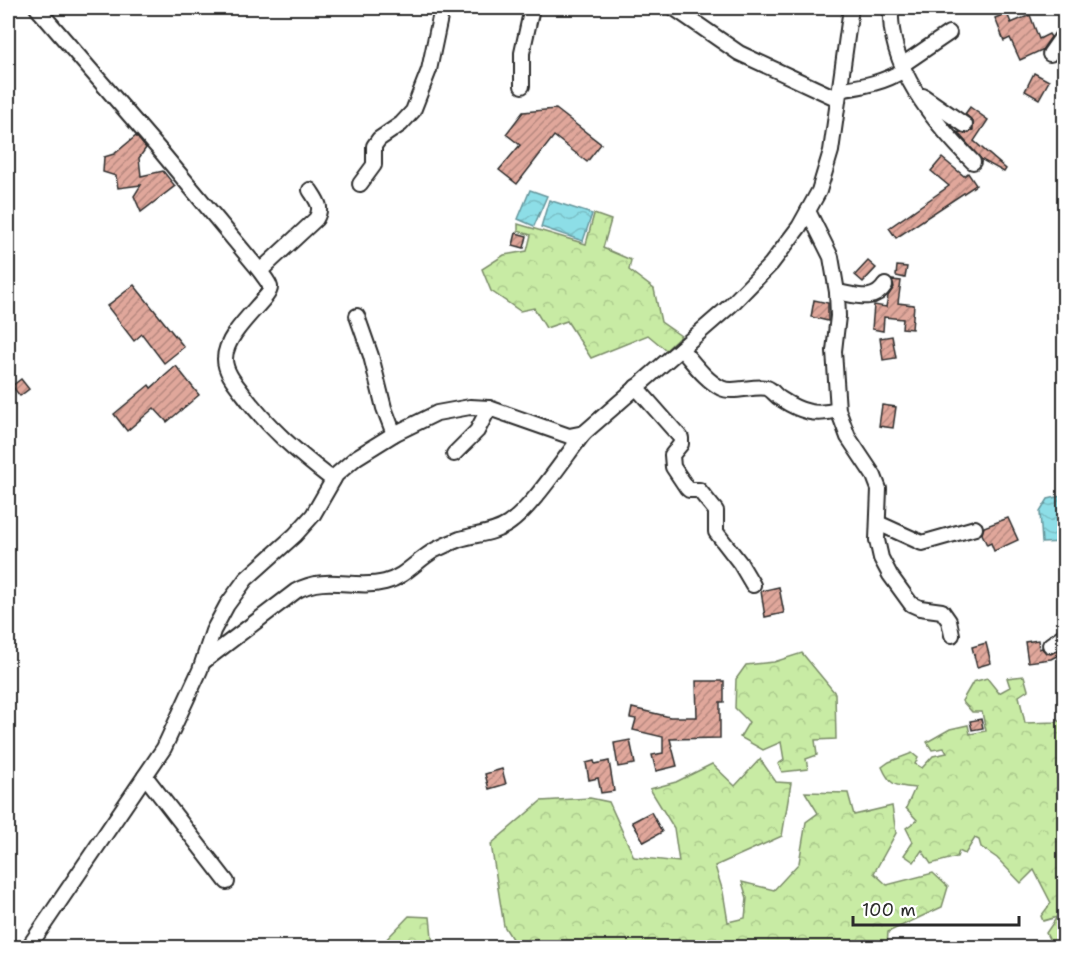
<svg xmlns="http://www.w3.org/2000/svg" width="1072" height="955" font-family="'Shantell Sans',sans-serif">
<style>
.forest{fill:url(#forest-crowns);stroke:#7a8b68;stroke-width:1.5}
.water{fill:url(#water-waves);stroke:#66969c;stroke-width:1.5}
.building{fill:url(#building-hatch);stroke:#2b2b2b;stroke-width:1.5}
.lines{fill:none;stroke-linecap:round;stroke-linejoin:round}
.minor-casing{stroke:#2b2b2b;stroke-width:18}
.minor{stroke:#fff;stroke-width:14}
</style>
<defs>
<pattern id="forest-crowns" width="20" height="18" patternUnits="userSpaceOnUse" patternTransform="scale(1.5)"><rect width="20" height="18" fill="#c8eba4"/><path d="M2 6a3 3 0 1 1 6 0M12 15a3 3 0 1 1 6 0" fill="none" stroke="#acca8d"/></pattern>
<pattern id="water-waves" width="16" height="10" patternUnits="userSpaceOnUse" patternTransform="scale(1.5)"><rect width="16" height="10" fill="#8ddee7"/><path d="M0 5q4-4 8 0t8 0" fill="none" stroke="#7abfc6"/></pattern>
<pattern id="building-hatch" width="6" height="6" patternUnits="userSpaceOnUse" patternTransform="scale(1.5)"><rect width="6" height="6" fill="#e0a79b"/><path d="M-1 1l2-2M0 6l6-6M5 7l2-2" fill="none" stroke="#b6887f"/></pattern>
</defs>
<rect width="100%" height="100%" fill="#fff"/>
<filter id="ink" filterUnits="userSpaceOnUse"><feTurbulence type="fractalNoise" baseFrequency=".0167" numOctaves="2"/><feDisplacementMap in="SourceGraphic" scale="12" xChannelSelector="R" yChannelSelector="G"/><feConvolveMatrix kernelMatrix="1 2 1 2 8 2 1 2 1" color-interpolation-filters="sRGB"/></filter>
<g filter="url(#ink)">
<g class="forest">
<polygon points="594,214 611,220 603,248 631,260 629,270 654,289 661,322 681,336 666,350 648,335 591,358 567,321 546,328 534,308 520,311 491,291 482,269 504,255 527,251 531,235 518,231 518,224 586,244"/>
<polygon points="802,653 835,693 836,739 815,740 817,755 806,759 808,769 782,772 778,764 784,760 781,742 763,750 740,737 749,722 735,708 736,679 746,665 774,662"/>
<path d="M1024 676 1028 690 1019 696 1025 723 1057 722 1064 718V947H1053L1046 933 1057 917 1043 921 1041 916 1051 903 1034 870 1021 883 997 858 981 847 979 840 975 838 965 854 959 851 957 857 931 864 922 850 914 862 904 855 913 842 906 828 917 820 906 808 915 788C896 786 890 786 882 767L889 762 912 753 918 758 915 764 922 768 933 756 947 753 944 748 932 750 927 742 950 729 968 725 970 734 986 731 982 712H972L962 701 973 682 987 678 999 693 1010 687 1007 678Z"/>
<polygon points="760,759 776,782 791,783 782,836 715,866 723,892 728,922 745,918 747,898 742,882 774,890 799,863 806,822 818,813 805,792 848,793 854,815 892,806 896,833 874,873 887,885 933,873 948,887 942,907 888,932 887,947 822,948 820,946 819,948 517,947 504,926 491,844 541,801 590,798 609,802 634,857 679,862 674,828 650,789 676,782 712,764 735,786"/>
<polygon points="409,916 430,917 433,947 379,947"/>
</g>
<g class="water">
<polygon points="530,190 547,196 534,226 518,219"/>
<polygon points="549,200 592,214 583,241 541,227"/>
<polygon points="1061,496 1064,499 1064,542 1042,543 1040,512 1048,499"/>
</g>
<g class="building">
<polygon points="1007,13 1011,23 1030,15 1039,39 1049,34 1051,37 1042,50 1020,60 1010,38 1004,41 995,18"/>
<polygon points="1034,73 1049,81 1039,99 1025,91"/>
<polygon points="970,107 988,120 974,141 1006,169 1004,172 982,160 957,132 965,134 973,130 973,121 965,114"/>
<polygon points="556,109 601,144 587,162 554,136 517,184 499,170 520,145 506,134 523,112"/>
<polygon points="136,136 146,148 139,158 141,176 163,171 175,186 141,212 134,196 141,185 118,188 116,176 103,172 104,157 114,154"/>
<polygon points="942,158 964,176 968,173 976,185 896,238 889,228 949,186 931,171"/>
<polygon points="516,233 527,236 524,248 513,245"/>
<polygon points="868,261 876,268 863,282 855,275"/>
<polygon points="897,266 907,267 905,278 896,276"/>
<polygon points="892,280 901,281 898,303 914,305 912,329 902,328 903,319 884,317 883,331 872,329 874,305 886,307 888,296 894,287"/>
<polygon points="134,285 184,347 164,363 142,334 134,341 107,306"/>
<polygon points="814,300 828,303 828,321 811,317"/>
<polygon points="892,336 896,358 883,360 880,338"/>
<polygon points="176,366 199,395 167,422 154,408 127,431 114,414 149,385 151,388"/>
<polygon points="21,379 29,389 20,396 12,386"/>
<polygon points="882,405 896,407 893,428 879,426"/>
<polygon points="1008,518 1018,540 994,551 991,543 987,545 982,534 984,527"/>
<polygon points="779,587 784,613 765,617 761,591"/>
<polygon points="1038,640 1039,649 1042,648 1046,653 1051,654 1061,648 1063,653 1051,659 1028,662 1025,642"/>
<polygon points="986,643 991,663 977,667 972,647"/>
<polygon points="696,681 724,681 724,702 720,702 720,738 670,739 677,766 656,771 652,755 663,753 663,737 633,730 636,719 630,718 632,708 670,717 697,717"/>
<polygon points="981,719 983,728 972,730 970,721"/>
<polygon points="630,740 635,764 618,767 614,743"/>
<polygon points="594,761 595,764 609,761 614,791 601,793 598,778 589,780 586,763"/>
<polygon points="502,769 506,784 489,789 485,774"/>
<polygon points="651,812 662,832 644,842 632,822"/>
</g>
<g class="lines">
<g class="minor-casing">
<g id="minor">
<path d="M37 8 158 148 260 271C263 276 269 282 270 287 272 298 225 330 225 359 225 371 234 382 241 391 267 427 298 453 333 480"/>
<polyline points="674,8 739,53 838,99"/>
<path d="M891 8C888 67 933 122 973 162"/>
<polyline points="1050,54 1064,34"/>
<polyline points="902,65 949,33"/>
<polyline points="522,86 522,53 532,8"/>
<path d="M839 90C863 86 883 83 904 70"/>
<polyline points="923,96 965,125"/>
<polyline points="360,184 374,165 374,146 379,139 401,124 413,111 429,70 442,8"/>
<polyline points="808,211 831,257 837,292 838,316 834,351 838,410 848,437 874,476 879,489 877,540 881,558 890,575 911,604 920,608 942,611 949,621 952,635"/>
<path d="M260 271 316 219C323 207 317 201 310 190"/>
<path d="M837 292C856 295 874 303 885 285"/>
<polyline points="357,316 371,356 384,408 394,434"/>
<path d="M681 349C693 362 705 380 721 388 733 394 753 385 767 388 773 390 775 396 781 399 801 412 815 416 838 410"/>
<polyline points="636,387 681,438 681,444 672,455 673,467 687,488 689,490 699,490 716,511 716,532 740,563 753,585"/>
<polyline points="454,454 477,431 489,408"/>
<polyline points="878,523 922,543 975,528"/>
<polyline points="1050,645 1064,635"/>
<path d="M203 662 296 591C326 574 354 590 385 582 405 577 417 560 435 550 443 546 452 542 460 539 476 534 493 534 508 524 532 508 565 457 584 433"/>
<polyline points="145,776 227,882"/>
<polyline points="28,948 164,748 200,670 213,631 227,605 246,579 295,535 313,515 336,475 357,457 394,434 437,413 470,407 489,408 569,436 584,433 731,305 771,264 799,227 819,191 831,151 851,8"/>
</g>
</g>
<use href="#minor" class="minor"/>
</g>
</g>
<rect width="1072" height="955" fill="none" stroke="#fff" stroke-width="30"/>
<rect x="15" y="15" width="1042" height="925" fill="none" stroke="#2b2b2b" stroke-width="2" filter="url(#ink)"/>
<path d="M853 916v9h166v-9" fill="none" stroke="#2b2b2b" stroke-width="3"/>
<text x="862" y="916" font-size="18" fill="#2b2b2b" stroke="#ffffff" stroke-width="4.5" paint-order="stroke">100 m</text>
</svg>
